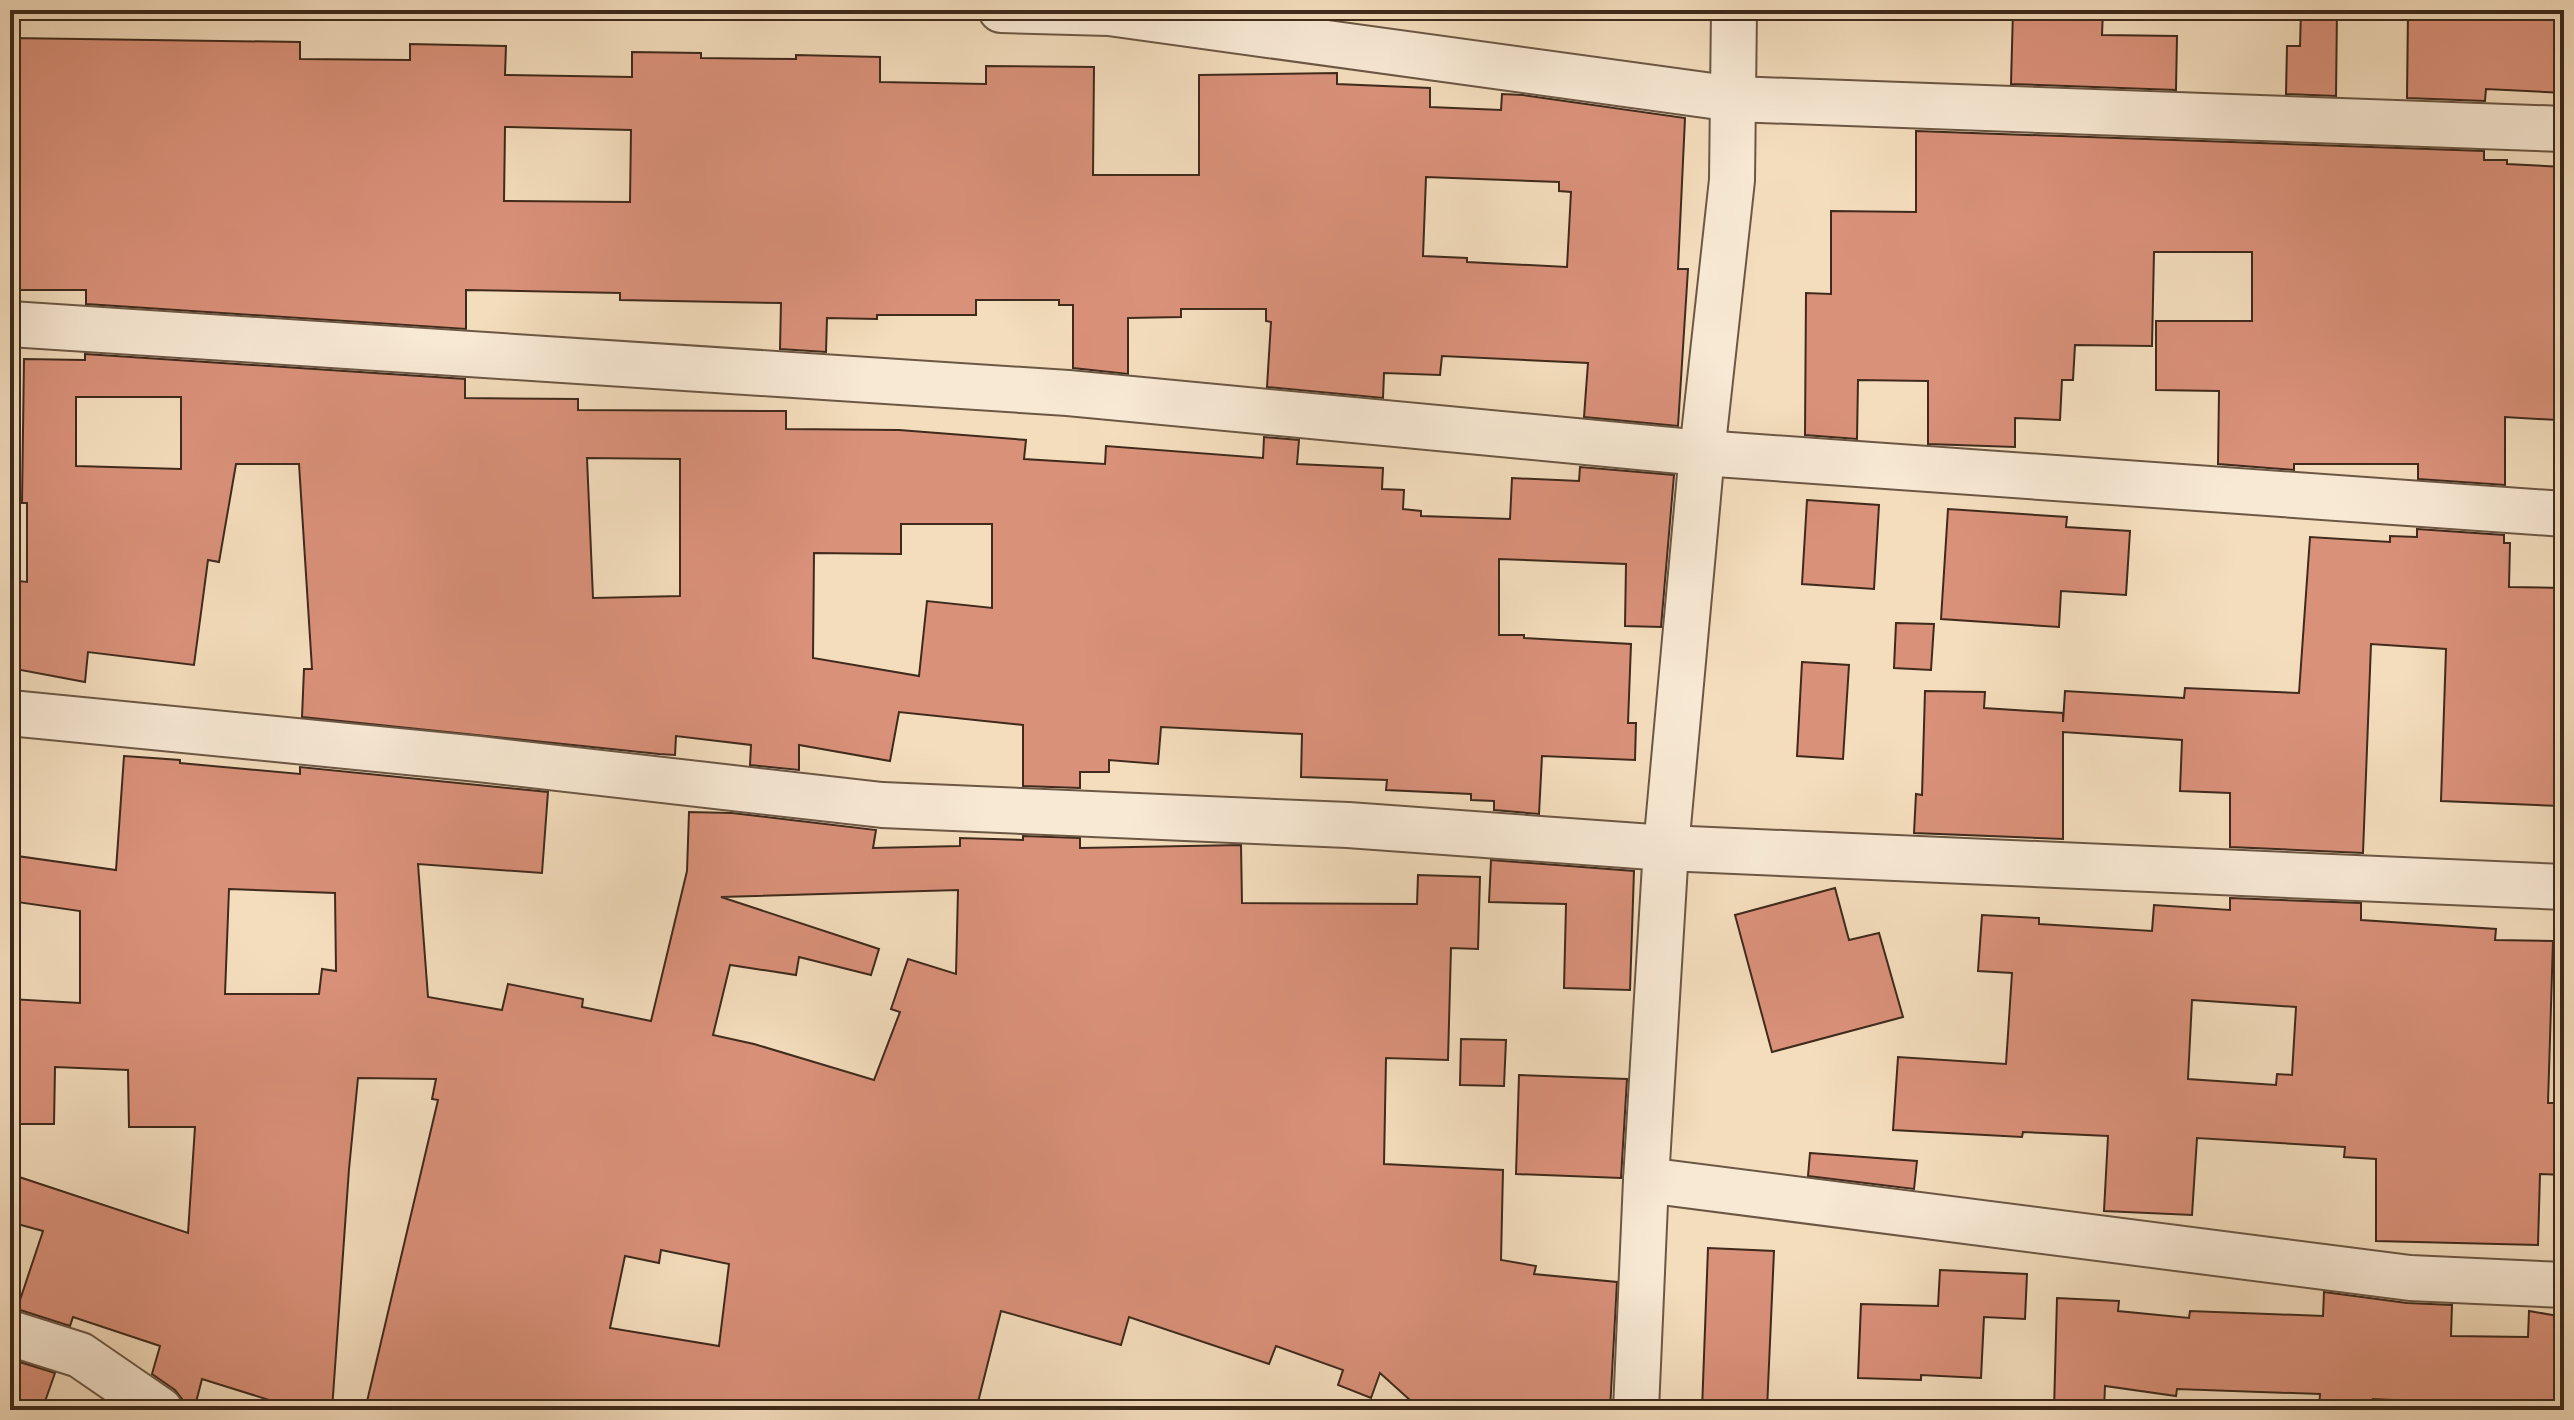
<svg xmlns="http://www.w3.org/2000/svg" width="2574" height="1420" font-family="'Old Standard TT',serif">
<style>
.building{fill:#da917a;stroke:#3f2a1c;stroke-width:2;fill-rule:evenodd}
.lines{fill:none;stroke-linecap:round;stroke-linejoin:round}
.minor-casing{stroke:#6c5744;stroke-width:48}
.minor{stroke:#f8e9d4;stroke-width:44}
</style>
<rect width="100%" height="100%" fill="#f4ddbd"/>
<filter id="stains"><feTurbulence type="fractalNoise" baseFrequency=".0025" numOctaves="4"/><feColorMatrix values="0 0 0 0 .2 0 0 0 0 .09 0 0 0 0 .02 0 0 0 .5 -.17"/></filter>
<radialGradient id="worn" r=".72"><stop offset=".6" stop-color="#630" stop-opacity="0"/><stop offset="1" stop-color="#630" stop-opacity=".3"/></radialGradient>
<g class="building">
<polygon points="2013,10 2103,10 2102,35 2177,36 2176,90 2011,84"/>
<polygon points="2301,10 2337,10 2336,96 2286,94 2287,46 2300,46"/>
<polygon points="2408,10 2564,10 2564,93 2486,89 2485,101 2407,98"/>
<path d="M10 38 300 42V59L410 60V44L506 46 505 75 632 77V52L701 53V58L796 59V55L880 57V82L986 84V66L1094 67 1093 175H1199V75L1337 73V84L1430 88V107L1501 110 1502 94 1523 95 1685 118 1678 269H1688L1678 426 1584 417 1588 363 1442 356 1440 375 1384 373 1383 398 1267 387 1271 322 1266 321V309H1181V317L1128 318V374L1073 368V305H1059V300H976V315H877V319L827 318 826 352 780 349 781 303 620 300V293L466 290V329L86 304V290H10ZM505 127 631 130 630 202 504 201ZM1426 177 1559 182V191L1571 192 1567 267 1467 262V258L1423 256Z"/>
<polygon points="1916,131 2484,151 2484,160 2507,160 2507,164 2564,167 2564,251 2560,330 2562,331 2557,420 2505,417 2505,485 2418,479 2418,464 2294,464 2294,470 2218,464 2219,391 2156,390 2156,321 2252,321 2252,252 2154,252 2152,346 2075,345 2073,380 2062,380 2060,420 2015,418 2015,447 1928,444 1928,381 1858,380 1857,439 1805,435 1806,293 1831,294 1831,211 1916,212"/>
<path d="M85 354 465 379V398L578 399V410L786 411V429L899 430 1026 440 1024 459 1105 464 1106 446 1263 458 1264 437 1299 440 1297 464 1383 468 1382 489 1404 490 1403 509 1421 511V516L1510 519 1512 478 1579 481 1580 467 1674 475 1661 627 1625 626 1626 564 1499 559V635H1524V638L1631 644 1628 723H1636L1635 760 1542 756 1539 814 1494 810V801L1471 800V794L1386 790 1387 780 1301 777 1302 734 1161 727 1158 764 1109 760V772H1080V788L1023 786V725L899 712 890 761 799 745V770L750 765 751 745 676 736 675 755 659 754 302 717 304 669H312L299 464H236L219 562 208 560 194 665 88 652 85 682 10 668V580L27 582V503H22L24 359 85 360ZM76 397H181V469L76 466ZM587 458 680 459V596L593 598ZM901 524H992V608L927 601 919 676 813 658 814 553 901 554Z"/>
<polygon points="1807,500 1879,505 1874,589 1802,584"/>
<polygon points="1948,509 2067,517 2066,527 2130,531 2126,595 2061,591 2059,627 1941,619"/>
<polygon points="2417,529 2504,535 2504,543 2510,543 2509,587 2564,588 2560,806 2441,801 2446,649 2371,644 2363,853 2230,847 2230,793 2180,791 2182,740 2063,732 2063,839 1914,833 1916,794 1922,795 1925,691 1985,692 1984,708 2063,713 2063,722 2065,691 2184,698 2185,688 2299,693 2310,537 2390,542 2390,536 2417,537"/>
<polygon points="1896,623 1934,624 1931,670 1894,668"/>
<polygon points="1802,662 1849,665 1843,759 1797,756"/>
<path d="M124 756 180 760V763L300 774V767L548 792 542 873 418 864 428 997 502 1010 508 984 583 999 582 1007 651 1021 687 871 689 812 732 813 876 830 873 848 960 846V838L1023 840V836L1080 838V848L1241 845 1242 903 1417 904 1418 875 1480 877 1478 949 1451 948 1448 1060 1386 1058 1384 1164 1503 1170 1501 1260 1536 1266 1534 1274 1617 1282 1610 1410H1421L1380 1373 1371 1398 1338 1385 1343 1370 1276 1346 1269 1364 1129 1317 1121 1345 1001 1311 976 1410H484L441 1401 439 1410H365L438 1100 432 1099 436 1079 358 1078 349 1169 332 1410H301L202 1379 194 1410H185L182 1399 175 1390 152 1374 160 1346 73 1317 70 1326 17 1309 43 1231 10 1222V1174L188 1233 195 1127H129L128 1070 55 1067 54 1124H10V999L80 1003V911L10 901V855L116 870ZM229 889 335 893 336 971 322 969 319 994H225ZM958 890 956 974 908 959 891 1009 900 1012 874 1080 754 1044 713 1035 730 965 796 975 799 957 871 975 879 949 721 897ZM661 1250 729 1264 719 1346 610 1328 625 1256 659 1263Z"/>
<polygon points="1491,860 1634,871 1630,990 1564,988 1566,904 1489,902"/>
<polygon points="1835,888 1849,940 1879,933 1903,1017 1772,1052 1735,915"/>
<path d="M2230 898 2361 903V920L2496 929 2495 940 2553 941 2548 1103H2564V1175L2540 1174 2538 1245 2376 1241V1159L2344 1157 2345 1147 2197 1138 2192 1215 2104 1211 2108 1136 2023 1132 2022 1137 1893 1130 1898 1057 2006 1064 2012 973 1978 971 1982 915 2039 918V924L2152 931 2154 905 2230 910ZM2192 1000 2296 1007 2292 1075 2277 1074 2276 1085 2188 1079Z"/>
<polygon points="1461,1039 1506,1040 1504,1086 1460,1085"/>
<polygon points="1519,1075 1627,1079 1621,1178 1516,1174"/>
<polygon points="1810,1153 1917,1161 1914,1189 1808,1176"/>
<polygon points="1708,1248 1774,1251 1767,1410 1702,1410"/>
<polygon points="1940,1270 2027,1274 2025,1319 1984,1317 1981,1378 1921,1375 1921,1380 1858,1378 1861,1304 1938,1306"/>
<polygon points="2324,1292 2407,1303 2452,1305 2451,1336 2528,1337 2529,1311 2564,1317 2564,1401 2558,1401 2558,1410 2480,1410 2480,1404 2373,1399 2373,1410 2319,1410 2320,1394 2177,1389 2176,1396 2105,1386 2104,1410 2054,1410 2057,1298 2119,1301 2118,1311 2189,1318 2190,1311 2323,1316"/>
<polygon points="10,1359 55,1373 42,1410 10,1410"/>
</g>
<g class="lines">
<g class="minor-casing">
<g id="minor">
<polyline points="1001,10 1109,13 1734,99 2564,129"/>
<polyline points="10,324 1068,393 1702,453 2564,514"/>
<polyline points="10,713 479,759 882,805 1348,825 1666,848 2564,887"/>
<polyline points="1646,1180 2410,1278 2564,1285"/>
<polyline points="10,1333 80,1355 160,1410"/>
<polyline points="1636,1410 1646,1180 1666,848 1702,453 1732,180 1734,10"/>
</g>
</g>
<use href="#minor" class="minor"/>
</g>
<rect width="2574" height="1420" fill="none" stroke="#f4ddbd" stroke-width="40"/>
<rect x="12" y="12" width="2550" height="1396" fill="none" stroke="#3f2a1c" stroke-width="4"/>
<rect x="20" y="20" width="2534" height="1380" fill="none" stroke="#3f2a1c" stroke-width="2"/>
<rect width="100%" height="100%" filter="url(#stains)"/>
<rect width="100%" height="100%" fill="url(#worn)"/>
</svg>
